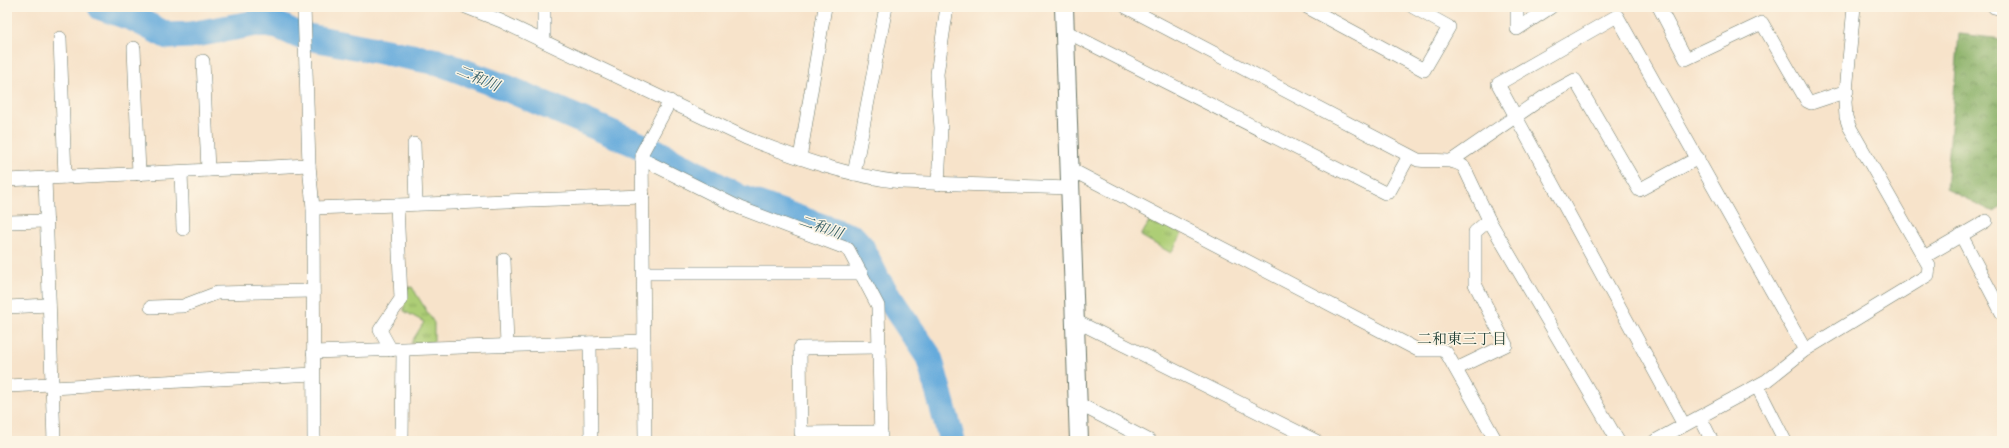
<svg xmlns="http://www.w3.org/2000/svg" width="2009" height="448" font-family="'IM FELL French Canon','Noto Serif JP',serif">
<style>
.forest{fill:url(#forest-crowns);stroke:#54774e}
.park{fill:url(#park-tufts);stroke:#668655}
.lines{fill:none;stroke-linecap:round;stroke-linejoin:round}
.river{stroke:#66abdc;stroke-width:27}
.street-casing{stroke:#6b7768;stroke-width:14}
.secondary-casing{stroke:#6b7768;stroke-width:20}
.street{stroke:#fff;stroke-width:13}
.secondary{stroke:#fff;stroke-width:18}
.labels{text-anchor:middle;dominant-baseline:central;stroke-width:3;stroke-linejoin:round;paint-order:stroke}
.water-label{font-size:15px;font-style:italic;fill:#345e66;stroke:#fcf5e5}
.neighbourhood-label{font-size:15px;fill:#1f3d34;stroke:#fcf5e5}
</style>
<defs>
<pattern id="forest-crowns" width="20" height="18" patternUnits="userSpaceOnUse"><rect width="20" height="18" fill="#8ab167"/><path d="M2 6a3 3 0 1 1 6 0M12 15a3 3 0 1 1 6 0" fill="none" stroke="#709156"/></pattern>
<pattern id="park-tufts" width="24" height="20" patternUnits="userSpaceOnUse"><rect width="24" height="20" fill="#adce76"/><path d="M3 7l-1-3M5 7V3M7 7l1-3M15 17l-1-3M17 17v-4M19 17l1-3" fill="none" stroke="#8ca862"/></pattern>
</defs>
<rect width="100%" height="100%" fill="#fcf5e5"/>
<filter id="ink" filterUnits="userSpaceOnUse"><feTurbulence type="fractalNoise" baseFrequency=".025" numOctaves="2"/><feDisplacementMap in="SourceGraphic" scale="8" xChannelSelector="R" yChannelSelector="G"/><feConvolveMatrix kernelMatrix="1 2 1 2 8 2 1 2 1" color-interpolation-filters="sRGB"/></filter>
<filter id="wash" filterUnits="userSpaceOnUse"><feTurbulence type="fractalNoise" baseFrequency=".012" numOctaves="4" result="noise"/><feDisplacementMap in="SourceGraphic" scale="16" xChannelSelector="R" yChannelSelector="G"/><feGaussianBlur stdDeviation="0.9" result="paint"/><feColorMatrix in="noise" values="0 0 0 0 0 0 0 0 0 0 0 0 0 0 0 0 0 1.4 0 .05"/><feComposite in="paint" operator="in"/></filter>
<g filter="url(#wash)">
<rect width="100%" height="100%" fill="#f7e3ca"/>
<polygon class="forest" points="1959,34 2002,39 2002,207 1994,212 1946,189"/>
<g class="park">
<polygon points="1152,217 1182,234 1171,253 1141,236"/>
<polygon points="412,287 434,323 434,342 411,343 424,322 404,311 405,288"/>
</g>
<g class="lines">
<g class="river">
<polyline points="101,7 133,18 168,36 190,35 257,23 279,26 298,35"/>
<polyline points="308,37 438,62 504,87 639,145"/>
<polyline points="649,148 740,198 853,238 861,247 877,280 929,357 952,441"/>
</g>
</g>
</g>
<g filter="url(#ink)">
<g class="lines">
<g class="street-casing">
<g id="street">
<polyline points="304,7 309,165 313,208 314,441"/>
<path d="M466 7 501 21 746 138C796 158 848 176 901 182L1070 188"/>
<path d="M1126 7 1418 160C1433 162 1452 157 1464 167L1489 220 1618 441"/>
<polyline points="1307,7 1424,70 1449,27 1413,7"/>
<polyline points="1517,7 1517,29 1551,7"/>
<polyline points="1659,7 1686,59 1762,23 1807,101 1811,103 1847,91"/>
<polyline points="1994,7 2002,9"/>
<polyline points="1065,31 1385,193 1389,192 1409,156"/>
<polyline points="60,38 65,177"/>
<polyline points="544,41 544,7"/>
<polyline points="134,48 139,174"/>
<polyline points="203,61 208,170"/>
<polyline points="414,144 416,204"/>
<polyline points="800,158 825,7"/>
<polyline points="642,159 740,208 848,249 878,306 881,441"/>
<polyline points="1451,161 1544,97 1575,80 1639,190 1698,158"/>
<polyline points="1070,169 1418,350 1441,350 1446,352 1496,441"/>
<polyline points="181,172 183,229"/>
<polyline points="854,174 886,7"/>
<polyline points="45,178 54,441"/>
<polyline points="7,180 309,165"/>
<polyline points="938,184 941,128 937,74 947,7"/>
<polyline points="313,208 643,196"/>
<polyline points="7,222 47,221"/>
<polyline points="1961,235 2002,313"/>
<polyline points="1924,257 1986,221"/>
<polyline points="504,259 507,346"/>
<polyline points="645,273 861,273"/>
<polyline points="7,307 49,305"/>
<polyline points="151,307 183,306 217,293 313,291"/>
<polyline points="1074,320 1316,441"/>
<polyline points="590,343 591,441"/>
<polyline points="879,347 800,348 801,433 881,432"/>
<polyline points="391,350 380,330 401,299 397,205"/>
<polyline points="313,352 644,341"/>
<polyline points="1456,369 1506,345 1475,284 1475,232 1489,220"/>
<polyline points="7,386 52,384"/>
<polyline points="1757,386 1785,441"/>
<polyline points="52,388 313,374"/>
<polyline points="1077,403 1150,441"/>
<polyline points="1700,417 1712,441"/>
<polyline points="1684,425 1498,84 1617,16 1805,350"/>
<polyline points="402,441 403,350"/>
<polyline points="645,441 642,153 670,101"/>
<polyline points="1655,441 1766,381 1805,350 1928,275 1929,266 1849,126 1846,117 1845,102 1854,7"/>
</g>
</g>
<g class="secondary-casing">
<polyline id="secondary" points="1064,7 1079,441"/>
</g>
<use href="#street" class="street"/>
<use href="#secondary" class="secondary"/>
</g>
</g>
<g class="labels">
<g class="water-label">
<text transform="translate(478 78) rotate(23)">二和川</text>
<text transform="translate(821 227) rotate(19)">二和川</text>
</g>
<g class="neighbourhood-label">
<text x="1462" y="339">二和東三丁目</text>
</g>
</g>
<rect width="2009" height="448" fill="none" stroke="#fcf5e5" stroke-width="24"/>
</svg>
